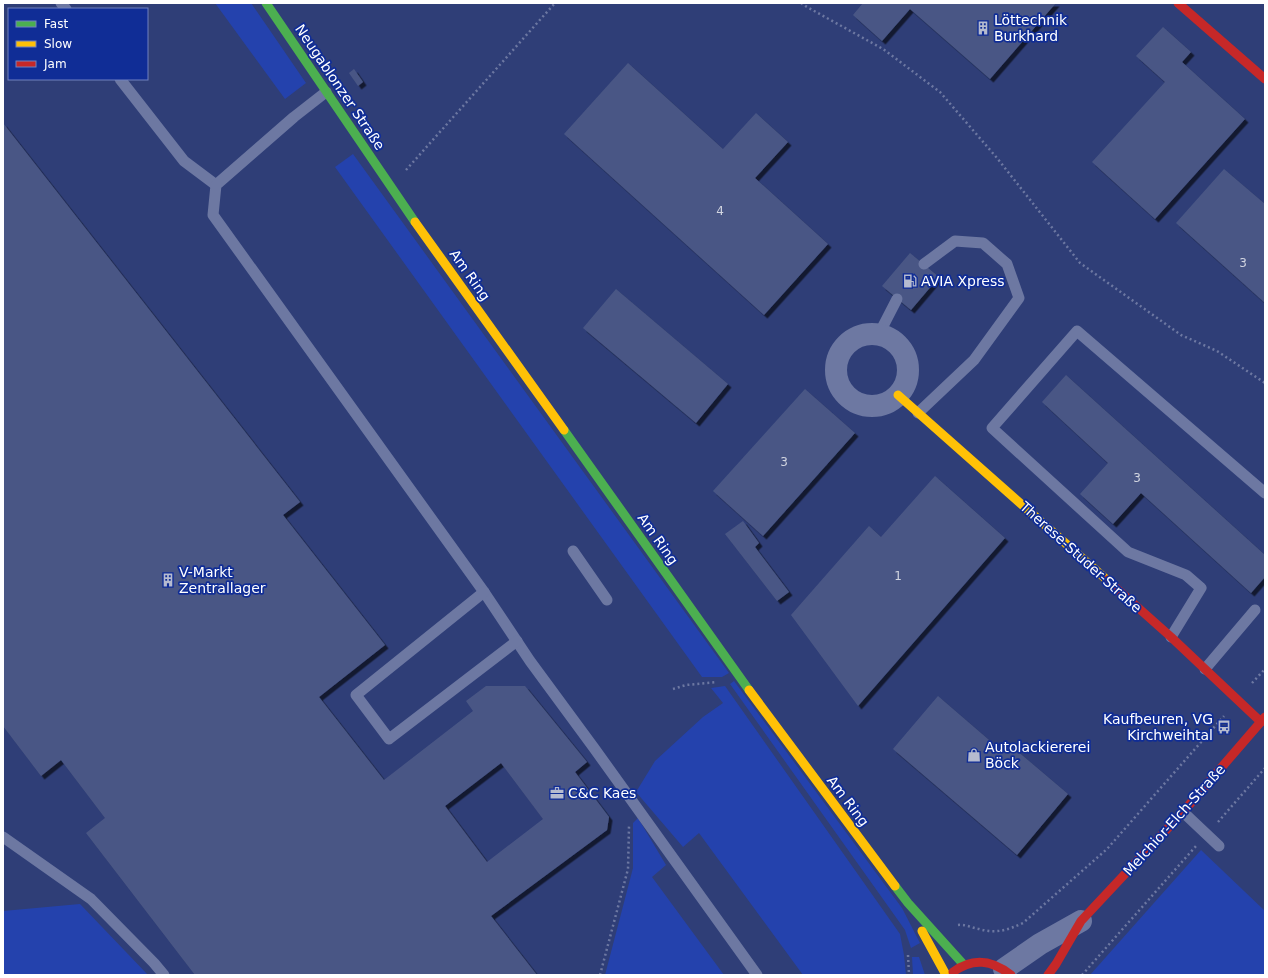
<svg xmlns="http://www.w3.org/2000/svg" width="1268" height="978" font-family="'DejaVu Sans',sans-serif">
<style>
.green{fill:#2442ad}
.building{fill:#4a5785;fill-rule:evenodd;filter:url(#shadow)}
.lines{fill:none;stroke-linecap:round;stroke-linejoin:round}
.path{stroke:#6d78a2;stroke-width:2.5;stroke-dasharray:2 3;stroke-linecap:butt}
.lane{stroke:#6d78a2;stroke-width:11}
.street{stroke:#6d78a2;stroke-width:22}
.fast{stroke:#4caf50;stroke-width:9}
.slow{stroke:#ffc107;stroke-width:9}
.jam{stroke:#c62828;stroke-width:9}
.labels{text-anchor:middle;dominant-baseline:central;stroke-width:3.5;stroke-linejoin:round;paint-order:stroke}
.number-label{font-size:12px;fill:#d2d5e0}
.poi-label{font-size:14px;fill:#fff;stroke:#102d96;text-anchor:start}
.street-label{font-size:14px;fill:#fff;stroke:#102d96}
</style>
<defs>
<filter id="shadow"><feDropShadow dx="3.5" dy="3.5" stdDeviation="0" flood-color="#0009"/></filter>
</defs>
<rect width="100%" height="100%" fill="#2f3e77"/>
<g class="green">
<polygon points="215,3 251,3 306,83 285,99"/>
<polygon points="353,154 729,673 722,677 702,677 335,167"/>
<polygon points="734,681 902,908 920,943 911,948 905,930 730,684"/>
<polygon points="725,686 900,934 904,955 906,975 803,975 699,833 683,847 636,792 655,761 703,717 723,703 711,688"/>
<polygon points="638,818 666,865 652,877 724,975 605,975 633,868 633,823"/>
<polygon points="1201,850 1265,911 1265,975 1090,975"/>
<polygon points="80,904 148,975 3,975 3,911"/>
<polygon points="912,957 919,957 925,975 913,975"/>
</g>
<g class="building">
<polygon points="863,3 1056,3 990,79 910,9 882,41 853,15"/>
<polygon points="1163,27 1191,52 1182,62 1245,119 1155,219 1092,162 1165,82 1136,56"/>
<polygon points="628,63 723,149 756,113 788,142 755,178 828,244 764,315 564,134"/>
<polygon points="354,69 363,82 358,86 349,73"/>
<path d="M3 123 300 502 283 515 385 645 319 697 384 780 473 711 466 701 486 686H525L587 762 575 772 609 817 607 830 491 916 537 975H195L86 833 105 818 61 760 41 776 3 726ZM501 763 543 819 487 862 445 806Z"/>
<polygon points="1224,169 1265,204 1265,303 1176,223"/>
<polygon points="910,253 939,277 911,310 882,286"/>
<polygon points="616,289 728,384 696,423 583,328"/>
<polygon points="1066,375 1265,555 1265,577 1251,593 1141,493 1113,524 1080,494 1108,463 1042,402"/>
<polygon points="805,389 855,433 763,536 713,491"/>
<polygon points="935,476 1005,538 858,706 791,615 869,526 881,537"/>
<polygon points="743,521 759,543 755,547 789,592 777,601 725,534"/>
<polygon points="938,696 1003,752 1009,744 1068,794 1017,855 893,749"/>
</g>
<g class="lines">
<g class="path">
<polyline points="801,3 807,7 883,49 940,92 997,158 1080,263 1181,335 1217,351 1265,383"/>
<polyline points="406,170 555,3"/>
<polyline points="1252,683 1265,669"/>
<polyline points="673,689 686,685 717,682"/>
<polyline points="1218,822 1265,768"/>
<path d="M958 925C965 924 972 928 979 929 996 934 1008 930 1023 923L1107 849 1224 716"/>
<polyline points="908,955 909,975"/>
<polyline points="600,975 628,869 629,826"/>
<polyline points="1082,975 1196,846"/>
</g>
<g class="lane">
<polyline points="61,3 66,9"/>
<polyline points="120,79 184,161 216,185"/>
<polyline points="326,92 294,117 216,185 213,215 484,592 530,661 594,748 757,975"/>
<polyline points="879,334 897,299"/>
<polyline points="918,413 974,360 1019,298 1007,264 983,243 955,241 924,264"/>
<polyline points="573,551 607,600"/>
<polyline points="484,592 356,695 389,739 517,641"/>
<polyline points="1171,637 1201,588 1186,575 1128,552 992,428 1077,331 1265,493"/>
<polyline points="1205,669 1255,610"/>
<polyline points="1183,812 1219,846"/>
<polyline points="3,837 91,899 154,963 164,975"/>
</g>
<g class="street">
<circle cx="872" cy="370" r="36"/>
<polyline points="1004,969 1040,944 1081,921"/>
</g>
<g class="fast">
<polyline points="266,3 415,222"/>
<polyline points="564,430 749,690"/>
<polyline points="895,886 908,903 964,965"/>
</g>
<g class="slow">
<polyline points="415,222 564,430"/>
<polyline points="898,395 1107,580"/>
<polyline points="749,690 895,886"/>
<polyline points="922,931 946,975"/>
</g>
<g class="jam">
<polyline points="1178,3 1265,79"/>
<polyline points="1107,580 1171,637 1261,722"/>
<path d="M953 972C973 957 992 960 1011 975"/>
<polyline points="1048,975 1056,964 1081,921 1183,812 1265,717"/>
</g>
</g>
<defs>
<g id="building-bare" transform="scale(1.08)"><path d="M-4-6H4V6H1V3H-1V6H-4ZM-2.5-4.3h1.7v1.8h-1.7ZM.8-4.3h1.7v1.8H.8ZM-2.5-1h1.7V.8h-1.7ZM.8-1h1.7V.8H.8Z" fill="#b6bbcf" stroke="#102d96" stroke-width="2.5" paint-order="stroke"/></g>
<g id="fuel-bare" transform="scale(1.08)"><path d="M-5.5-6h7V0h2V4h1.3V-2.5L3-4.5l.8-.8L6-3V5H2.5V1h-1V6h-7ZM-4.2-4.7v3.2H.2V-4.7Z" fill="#b6bbcf" stroke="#102d96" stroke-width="2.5" paint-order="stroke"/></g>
<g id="bus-bare" transform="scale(1.08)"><path d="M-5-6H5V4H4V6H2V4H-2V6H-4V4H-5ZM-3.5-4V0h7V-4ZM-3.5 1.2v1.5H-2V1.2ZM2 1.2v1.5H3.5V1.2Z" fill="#b6bbcf" stroke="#102d96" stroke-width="2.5" paint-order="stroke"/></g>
<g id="shop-bare" transform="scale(1.08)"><path d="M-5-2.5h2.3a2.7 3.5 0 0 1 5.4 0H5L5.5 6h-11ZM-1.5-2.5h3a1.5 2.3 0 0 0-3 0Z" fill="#b6bbcf" stroke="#102d96" stroke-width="2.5" paint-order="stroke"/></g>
<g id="office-bare" transform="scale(1.08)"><path d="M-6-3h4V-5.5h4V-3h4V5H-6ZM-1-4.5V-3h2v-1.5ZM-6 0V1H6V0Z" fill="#b6bbcf" stroke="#102d96" stroke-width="2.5" paint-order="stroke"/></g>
</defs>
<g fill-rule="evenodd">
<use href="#building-bare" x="983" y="28"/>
<use href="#fuel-bare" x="910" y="281"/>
<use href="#building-bare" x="168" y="580"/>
<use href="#bus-bare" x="1224" y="727"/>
<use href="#shop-bare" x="974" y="755"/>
<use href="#office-bare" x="557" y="793"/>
</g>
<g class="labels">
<g class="number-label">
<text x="720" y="211">4</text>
<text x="1243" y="263">3</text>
<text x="784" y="462">3</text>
<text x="1137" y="478">3</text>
<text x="898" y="576">1</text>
</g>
<g class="poi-label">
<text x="994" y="20">Löttechnik<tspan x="994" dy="16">Burkhard</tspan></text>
<text x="921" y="281">AVIA Xpress</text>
<text x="179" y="572">V-Markt<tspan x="179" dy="16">Zentrallager</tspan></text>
<text x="1213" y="719" text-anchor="end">Kaufbeuren, VG<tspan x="1213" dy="16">Kirchweihtal</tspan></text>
<text x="985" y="747">Autolackiererei<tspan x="985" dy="16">Böck</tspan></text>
<text x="568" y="793">C&amp;C Kaes</text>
</g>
<g class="street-label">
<text transform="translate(340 87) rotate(56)">Neugablonzer Straße</text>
<text transform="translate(470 275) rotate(55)">Am Ring</text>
<text transform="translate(658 539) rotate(55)">Am Ring</text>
<text transform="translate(1081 557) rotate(42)">Therese-Studer-Straße</text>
<text transform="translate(848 801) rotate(53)">Am Ring</text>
<text transform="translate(1174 820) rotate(-48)">Melchior-Elch-Straße</text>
</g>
</g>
<rect width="1268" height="978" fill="none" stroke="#ffffff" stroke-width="8"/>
<rect x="8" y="8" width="140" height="72" fill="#102d96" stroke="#7081c0"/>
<rect x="16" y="21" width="20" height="6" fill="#4caf50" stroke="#7081c0"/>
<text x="44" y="28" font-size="12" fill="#ffffff">Fast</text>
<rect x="16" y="41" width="20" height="6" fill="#ffc107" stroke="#7081c0"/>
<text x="44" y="48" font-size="12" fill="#ffffff">Slow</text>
<rect x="16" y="61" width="20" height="6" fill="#c62828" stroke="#7081c0"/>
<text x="44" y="68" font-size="12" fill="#ffffff">Jam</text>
</svg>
